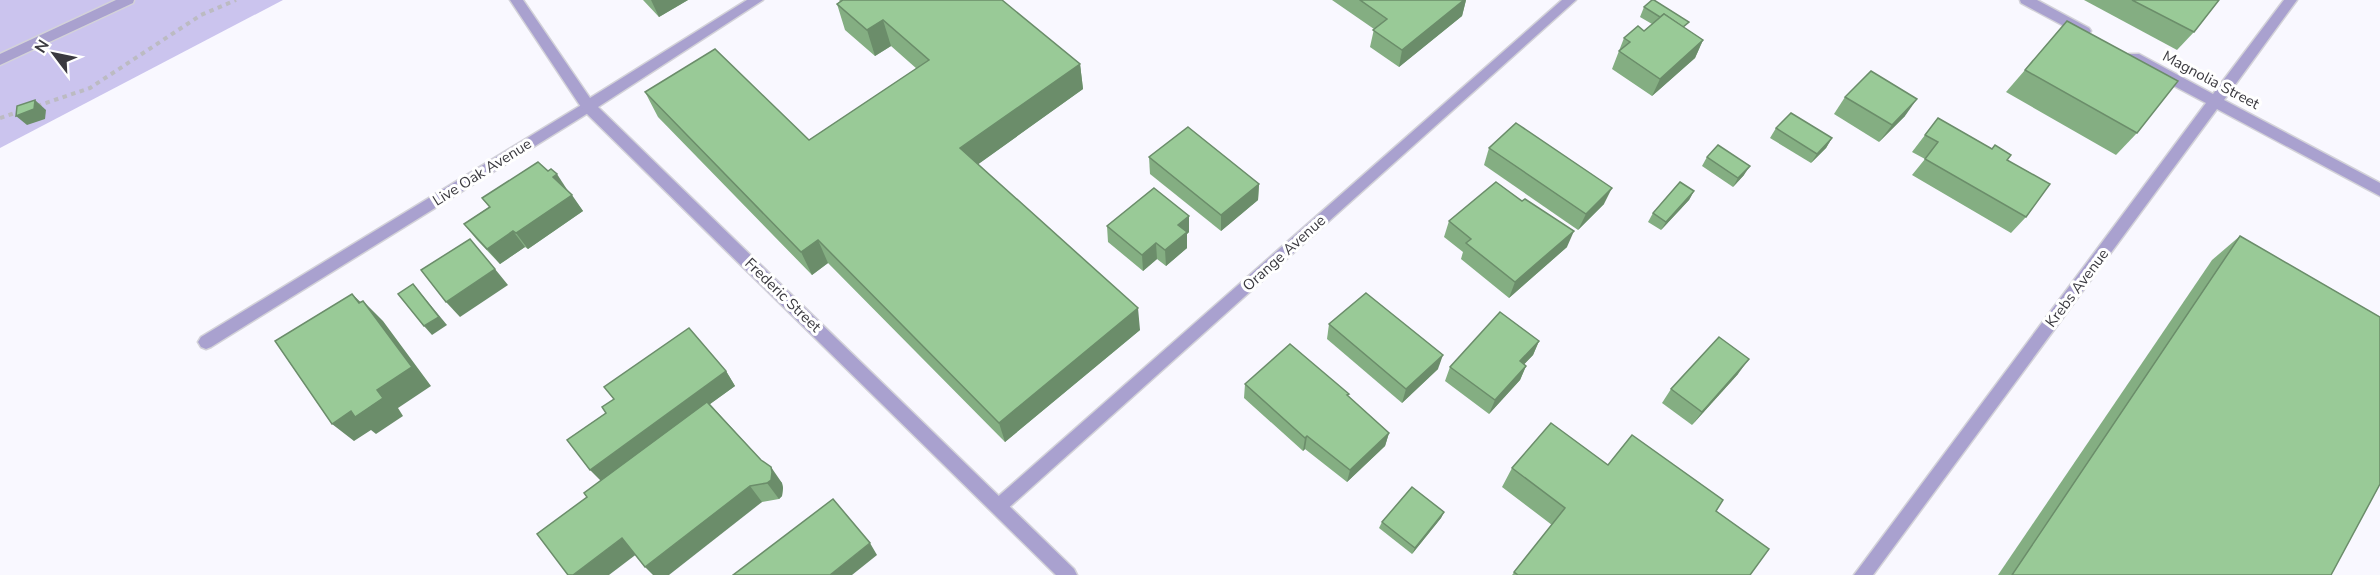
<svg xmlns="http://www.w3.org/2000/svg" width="2380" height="575" font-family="'Nunito Sans',sans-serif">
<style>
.green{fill:#cbc4ee}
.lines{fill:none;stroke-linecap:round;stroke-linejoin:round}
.service-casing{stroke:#d3d2d9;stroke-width:3}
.minor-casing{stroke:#d3d2d9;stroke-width:3}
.tertiary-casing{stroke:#d3d2d9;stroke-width:3}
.path{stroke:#bcbbc2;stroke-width:4;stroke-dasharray:4.5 4.5;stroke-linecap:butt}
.service{fill:#a9a1cf;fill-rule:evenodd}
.minor{fill:#a9a1cf;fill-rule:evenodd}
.tertiary{fill:#a9a1cf;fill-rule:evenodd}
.wall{fill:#84ae82}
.shaded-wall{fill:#6b8d6a}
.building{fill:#99ca97;stroke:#6b8d6a;stroke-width:1.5}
.labels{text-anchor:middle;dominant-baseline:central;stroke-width:6;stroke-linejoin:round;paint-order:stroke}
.street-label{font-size:15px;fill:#3b3a40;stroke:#fff}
</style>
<rect width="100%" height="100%" fill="#f9f8ff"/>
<polygon class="green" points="0,0 283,0 0,148"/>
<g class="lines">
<g class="service-casing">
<polygon id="service" points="116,0 134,0 133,3 0,65 0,54"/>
</g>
<g class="minor-casing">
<g id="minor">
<polygon points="1562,0 1576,0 1005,511 999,514 993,511 991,506 993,501"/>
<polygon points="588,101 593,102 595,106 593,110 211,347 206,349 201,347 198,342 201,337"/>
</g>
</g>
<g class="tertiary-casing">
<g id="tertiary">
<polygon points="510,0 523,0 590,98 747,0 763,0 598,107 1074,569 1077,575 1056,575 583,110"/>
<polygon points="2020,0 2037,0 2089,28 2091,31 2089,34 2079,34 2021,3"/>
<polygon points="2284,0 2297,0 2224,100 2380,183 2380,196 2217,109 1873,575 1854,575 2206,103 2129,62 2127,58 2129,54 2139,54 2213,94"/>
</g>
</g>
<g class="path">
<polyline points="37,106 90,88 201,15 236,0"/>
<polyline points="0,118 21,111"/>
</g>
<use href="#service" class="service"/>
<use href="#minor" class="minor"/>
<use href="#tertiary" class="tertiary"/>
</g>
<g class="wall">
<polygon points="643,0 688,0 659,17"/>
<polygon points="839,0 1002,0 1080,64 1083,89 978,164 1140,330 1005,442 828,263 812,275 658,117 645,92 809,140 917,69 891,46 875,56 845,30 837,4 840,1"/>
<polygon points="1332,0 1466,0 1462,16 1399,67 1370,47 1374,29"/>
<polygon points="2084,0 2219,0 2194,32 2177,50"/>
<polygon points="1644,7 1686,29 1703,40 1695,58 1652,96 1612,69 1624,38 1644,31 1652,24 1640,17"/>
<polygon points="2025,70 2137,133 2116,155 2006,92"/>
<polygon points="1845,97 1905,116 1879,142 1834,114"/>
<polygon points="1938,118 1992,149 1995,145 2007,160 2026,217 2011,233 1912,175 1925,159 1912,152"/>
<polygon points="1776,128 1832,138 1826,148 1811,163 1770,138"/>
<polygon points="1489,148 1604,204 1578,230 1484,165"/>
<polygon points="1149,157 1259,184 1258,200 1221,231 1150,174"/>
<polygon points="1707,157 1744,175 1733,187 1702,166"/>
<polygon points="568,191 583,211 528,249 525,247 500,264 477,240 464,224 489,207 482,198"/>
<polygon points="1694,191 1689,200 1661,230 1648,222 1653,213"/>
<polygon points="1189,216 1189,232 1187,234 1187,248 1166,266 1157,259 1143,271 1108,242 1107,226"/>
<polygon points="1449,221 1567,247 1509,298 1461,259 1463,252 1444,237"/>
<polygon points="2240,236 2331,575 1998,575 2212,260"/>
<polygon points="1329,324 1438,369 1402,403 1327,339"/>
<polygon points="1539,341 1533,355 1524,364 1526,366 1520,380 1489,414 1445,381 1450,367"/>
<polygon points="726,371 735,386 710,404 782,483 783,488 782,496 779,499 762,502 635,555 587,497 600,481"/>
<polygon points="1738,374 1692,425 1662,403 1671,389"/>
<polygon points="1245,384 1349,394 1348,396 1389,433 1385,446 1347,482 1305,449 1303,451 1244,398"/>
<polygon points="1608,465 1716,511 1750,575 1512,575 1552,525 1502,487 1512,468"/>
<polygon points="1444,512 1441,518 1412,554 1379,528 1382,522"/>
</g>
<g class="shaded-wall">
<polygon points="651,0 688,0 659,17"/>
<polygon points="1464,0 1466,0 1462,16 1399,67 1402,50"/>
<polygon points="883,20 891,46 875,56 867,30"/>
<polygon points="1703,40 1695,58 1652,96 1660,79"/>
<polygon points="1080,64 1083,89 966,173 960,148"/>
<polygon points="1917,99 1905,116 1879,142 1892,125"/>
<polygon points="35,100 46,110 45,119 27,125 16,116"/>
<polygon points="1832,138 1826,148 1811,163 1817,154"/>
<polygon points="1750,166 1744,175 1733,187 1738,178"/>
<polygon points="557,174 568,191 564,194 553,177"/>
<polygon points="1259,184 1258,200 1221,231 1221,215"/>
<polygon points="1612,188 1604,204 1578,230 1586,214"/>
<polygon points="1694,191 1689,200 1661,230 1666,222"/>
<polygon points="572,195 583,211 528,249 516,233"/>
<polygon points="1189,216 1189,232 1187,234 1187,248 1166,266 1165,250 1178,225"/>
<polygon points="513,231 525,247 500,264 487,249"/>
<polygon points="1574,231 1567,247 1509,298 1515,282"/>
<polygon points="818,240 828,263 812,275 801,252"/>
<polygon points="1156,243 1157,259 1143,271 1142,255"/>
<polygon points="495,269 508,285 460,317 446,302"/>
<polygon points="413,284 447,325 432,335 424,326"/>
<polygon points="352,294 371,312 363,301 383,321 431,386 398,408 403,416 376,434 371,430 354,441 332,424 377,390 359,303"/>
<polygon points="1138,308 1140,330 1005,442 999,423"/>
<polygon points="1539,341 1533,355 1513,376 1520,361"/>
<polygon points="1443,355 1438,369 1402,403 1406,389"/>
<polygon points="1749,359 1738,374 1692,425 1702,412"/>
<polygon points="1526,366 1520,380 1489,414 1495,400"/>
<polygon points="726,371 735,386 602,482 590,470"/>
<polygon points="1389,433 1385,446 1347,482 1350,470"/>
<polygon points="1307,436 1305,449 1303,451 1305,438"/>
<polygon points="771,467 782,483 783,488 782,496 779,499 767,483"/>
<polygon points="750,486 762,502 669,575 653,575 645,567"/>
<polygon points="1444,512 1441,518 1412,554 1415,548"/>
<polygon points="622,538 638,553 609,575 573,575"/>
<polygon points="870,543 877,555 852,575 830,575"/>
</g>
<g class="building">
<polygon points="843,0 1002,0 1080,64 960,148 1138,308 999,423 818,240 801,252 645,92 715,49 809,140 929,60 883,20 867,30 837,4"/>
<polygon points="1360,0 1464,0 1402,50 1373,30 1387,19"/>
<polygon points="1652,0 1654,0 1689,22 1683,27 1664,14 1660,17 1644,7"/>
<polygon points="2132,0 2219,0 2194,32"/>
<polygon points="1664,14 1703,40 1660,79 1619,51 1630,42 1624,38 1638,26 1644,31"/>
<polygon points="2067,21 2178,81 2137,133 2025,70"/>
<polygon points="1871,71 1917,99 1892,125 1845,97"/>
<polygon points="35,100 34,109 16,116 17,106"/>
<polygon points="1791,113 1832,138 1817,154 1776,128"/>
<polygon points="1938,118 1992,149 1995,145 2011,155 2007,160 2050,184 2026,217 1925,159 1938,142 1925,135"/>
<polygon points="1516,123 1612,188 1586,214 1489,148"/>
<polygon points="1188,127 1259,184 1221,215 1149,157"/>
<polygon points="1718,145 1750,166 1738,178 1707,157"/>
<polygon points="538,162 548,171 551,169 557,174 553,177 572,195 516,233 513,231 487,249 464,224 490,207 482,198"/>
<polygon points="1496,182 1522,201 1525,199 1574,231 1515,282 1466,243 1471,239 1449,221"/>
<polygon points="1680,182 1694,191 1666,222 1653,213"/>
<polygon points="1154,188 1189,216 1178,225 1187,232 1165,250 1156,243 1142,255 1107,226"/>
<polygon points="2240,236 2380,317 2380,484 2331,575 2012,575"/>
<polygon points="470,239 495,269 446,302 421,270"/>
<polygon points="413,284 439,317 424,326 398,294"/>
<polygon points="1366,293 1443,355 1406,389 1329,324"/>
<polygon points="352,294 359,303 363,301 412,367 377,390 383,398 355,417 351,411 332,424 275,341"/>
<polygon points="1500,312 1539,341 1520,361 1526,366 1495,400 1450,367"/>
<polygon points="689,328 726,371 590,470 567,440 606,413 602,407 614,399 604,387"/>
<polygon points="1719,337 1749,359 1702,412 1671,389"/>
<polygon points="1290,344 1349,394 1347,395 1389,433 1350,470 1307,436 1305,438 1245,384"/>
<polygon points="707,402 761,460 771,467 772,472 771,480 767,483 750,486 645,567 622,538 573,575 568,575 537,534 587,497 584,493"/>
<polygon points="1551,423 1608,465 1632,435 1723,500 1716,511 1769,549 1750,575 1518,575 1514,572 1565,508 1512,468"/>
<polygon points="1412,487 1444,512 1415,548 1382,522"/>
<polygon points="833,499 870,543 830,575 733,575"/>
</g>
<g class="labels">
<g class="street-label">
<text transform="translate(2211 80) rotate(28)">Magnolia Street</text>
<text transform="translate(482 172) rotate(-32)">Live Oak Avenue</text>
<text transform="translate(1284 253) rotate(-42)">Orange Avenue</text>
<text transform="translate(2077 288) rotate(-53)">Krebs Avenue</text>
<text transform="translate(783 295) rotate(44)">Frederic Street</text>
</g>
</g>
<g transform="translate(54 54) rotate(302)" stroke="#ffffff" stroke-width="4.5" paint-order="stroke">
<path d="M0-4.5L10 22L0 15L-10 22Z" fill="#3b3a40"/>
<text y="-9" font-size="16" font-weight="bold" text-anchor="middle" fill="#3b3a40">N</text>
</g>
</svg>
